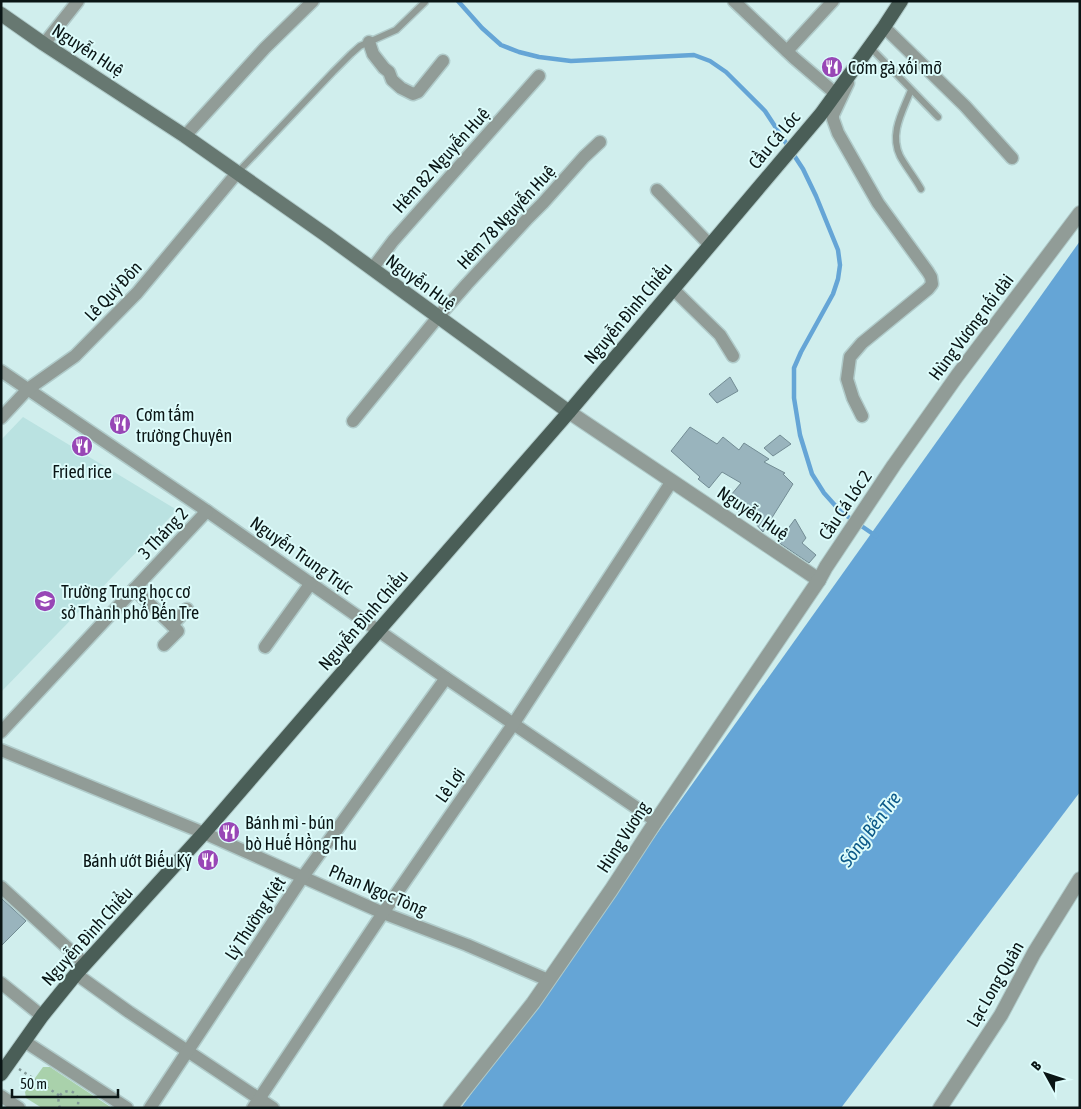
<svg xmlns="http://www.w3.org/2000/svg" width="1081" height="1109" font-family="'Asap Condensed',sans-serif">
<style>
.built{fill:#bae2e1}
.green{fill:#a9d1ab}
.water{fill:#65a5d6}
.lines{fill:none;stroke-linecap:round;stroke-linejoin:round}
.stream{stroke:#65a5d6;stroke-width:4.5}
.building{fill:#99b4bd;stroke:#728c94}
.service-casing{stroke:#b0cbca;stroke-width:9}
.minor-casing{stroke:#b0cbca;stroke-width:15}
.tertiary-casing{stroke:#b0cbca;stroke-width:16}
.secondary-casing{stroke:#b0cbca;stroke-width:16}
.primary-casing{stroke:#b0cbca;stroke-width:16}
.path{stroke:#839a99;stroke-width:2.5;stroke-dasharray:2.5 4;stroke-linecap:butt}
.service{stroke:#919c97;stroke-width:6}
.minor{stroke:#919c97;stroke-width:12}
.tertiary{stroke:#919c97;stroke-width:14}
.secondary{stroke:#677871;stroke-width:14}
.primary{stroke:#4a5e57;stroke-width:14}
.labels{text-anchor:middle;dominant-baseline:central;stroke-width:4;stroke-linejoin:round;paint-order:stroke}
.street-label{font-size:18px;fill:#0a1515;stroke:#ddfcfb}
.poi-label{font-size:18px;fill:#0a1515;stroke:#ddfcfb;text-anchor:start}
.water-label{font-size:19px;font-style:italic;fill:#0d5a89;stroke:#ddfcfb}
</style>
<rect width="100%" height="100%" fill="#d0eeed"/>
<polygon class="built" points="23,417 177,510 1,692 1,440"/>
<polygon class="green" points="43,1067 50,1067 112,1108 42,1108 26,1098 25,1092"/>
<polygon class="water" points="1080,241 1080,792 841,1108 461,1108"/>
<g class="lines">
<polyline class="stream" points="458,1 482,28 501,45 519,52 539,57 571,61 694,55 710,61 726,72 765,111 803,169 816,196 838,250 840,265 838,279 833,294 801,352 794,368 794,398 800,435 812,474 824,493 841,512 876,536"/>
</g>
<g class="building">
<polygon points="730,377 738,391 717,403 709,394"/>
<polygon points="690,427 717,444 723,437 739,450 744,443 769,459 764,462 785,473 783,474 793,484 763,532 755,523 744,506 739,512 726,501 741,483 722,472 709,488 698,479 700,477 671,451"/>
<polygon points="780,435 791,444 773,456 764,448"/>
<polygon points="795,519 806,538 802,543 816,555 809,563 778,542"/>
<polygon points="1,898 26,921 1,946"/>
</g>
<g class="lines">
<g class="service-casing">
<g id="service">
<polyline points="870,47 938,117"/>
<path d="M911 90C903 111 889 133 900 156 906 167 915 178 921 189"/>
<polyline points="237,173 333,72 351,54 360,46 396,30 425,2"/>
</g>
</g>
<g class="minor-casing">
<g id="minor">
<polyline points="734,1 794,58 836,94"/>
<polyline points="884,27 965,106 1012,158"/>
<polyline points="369,42 373,54 384,68 389,72 392,80 401,88 413,94 418,92 443,61"/>
<polyline points="44,44 78,1"/>
<polyline points="787,51 833,1"/>
<polyline points="848,83 833,115 833,119 838,133 878,203 928,272 931,277 932,284 928,289 862,343 850,357 847,379 853,398 862,416"/>
<polyline points="185,136 265,48 313,1"/>
<polyline points="657,190 710,245"/>
<polyline points="372,269 393,241 539,76"/>
<polyline points="673,289 720,335 733,356"/>
<polyline points="1,371 207,511 446,678 656,821"/>
<polyline points="1,418 28,389 75,356 137,293 237,173"/>
<polyline points="353,421 438,317 467,284 528,218 543,203 584,157 600,142"/>
<polyline points="134,589 178,631 164,645"/>
<polyline points="172,625 187,609"/>
<polyline points="265,647 311,583"/>
<polyline points="1,732 207,511"/>
<polyline points="1,750 204,833 383,913 467,945 548,980"/>
<polyline points="1,887 85,964"/>
<polyline points="76,974 129,1012 273,1108"/>
<polyline points="1,983 42,1016"/>
<polyline points="24,1041 127,1108"/>
<polyline points="1,1096 19,1108"/>
<polyline points="150,1108 302,878 446,678"/>
<polyline points="253,1108 383,913 514,723 672,481"/>
</g>
</g>
<g class="tertiary-casing">
<g id="tertiary">
<polyline points="569,412 819,580"/>
<polyline points="450,1108 533,1003 611,890 656,821 819,580 826,567 894,465 957,376 1080,213"/>
<polyline points="940,1108 1001,1015 1034,953 1080,879"/>
</g>
</g>
<g class="secondary-casing">
<polyline id="secondary" points="1,14 44,44 185,136 326,235 569,412"/>
</g>
<g class="primary-casing">
<polyline id="primary" points="1,1074 42,1016 76,974 204,833 379,630 569,412 821,114 884,27 901,1"/>
</g>
<g class="path">
<polyline points="19,1069 60,1096"/>
<path d="M60 1108C51 1086 85 1085 77 1108"/>
</g>
<use href="#service" class="service"/>
<use href="#minor" class="minor"/>
<use href="#tertiary" class="tertiary"/>
<use href="#secondary" class="secondary"/>
<use href="#primary" class="primary"/>
</g>
<defs>
<g id="restaurant-disc" transform="scale(1.125)"><circle r="9.5" fill="#9847b6" stroke="#ddfcfb"/><path d="M-5-6h1v4h1v-4h1v4h1v-4h1v5L-1.5 .5V6h-2V.5L-5-1ZM5-6V6H3V1.5H1.5Q1.5-4 5-6Z" fill="#fff"/></g>
<g id="school-disc" transform="scale(1.125)"><circle r="9.5" fill="#9847b6" stroke="#ddfcfb"/><path d="M0-5L7-2L0 1L-7-2ZM-4 1L0 2.5L4 1V4Q0 6-4 4Z" fill="#fff"/></g>
</defs>
<g fill-rule="evenodd">
<use href="#restaurant-disc" x="832" y="67"/>
<use href="#restaurant-disc" x="120" y="424"/>
<use href="#restaurant-disc" x="82" y="446"/>
<use href="#school-disc" x="45" y="601"/>
<use href="#restaurant-disc" x="229" y="832"/>
<use href="#restaurant-disc" x="208" y="860"/>
</g>
<g class="labels">
<g class="street-label">
<text transform="translate(88 50) rotate(33)">Nguyễn Huệ</text>
<text transform="translate(774 140) rotate(-50)">Cầu Cá Lóc</text>
<text transform="translate(441 160) rotate(-48)">Hẻm 82 Nguyễn Huệ</text>
<text transform="translate(506 217) rotate(-47)">Hẻm 78 Nguyễn Huệ</text>
<text transform="translate(421 282) rotate(36)">Nguyễn Huệ</text>
<text transform="translate(113 291) rotate(-47)">Lê Quý Đôn</text>
<text transform="translate(628 313) rotate(-50)">Nguyễn Đình Chiểu</text>
<text transform="translate(971 327) rotate(-53)">Hùng Vương nối dài</text>
<text transform="translate(845 505) rotate(-56)">Cầu Cá Lóc 2</text>
<text transform="translate(753 513) rotate(34)">Nguyễn Huệ</text>
<text transform="translate(163 533) rotate(-47)">3 Tháng 2</text>
<text transform="translate(302 555) rotate(35)">Nguyễn Trung Trực</text>
<text transform="translate(363 620) rotate(-49)">Nguyễn Đình Chiểu</text>
<text transform="translate(450 785) rotate(-55)">Lê Lợi</text>
<text transform="translate(623 837) rotate(-57)">Hùng Vương</text>
<text transform="translate(378 890) rotate(23)">Phan Ngọc Tòng</text>
<text transform="translate(255 918) rotate(-57)">Lý Thường Kiệt</text>
<text transform="translate(87 936) rotate(-48)">Nguyễn Đình Chiểu</text>
<text transform="translate(995 984) rotate(-60)">Lạc Long Quân</text>
</g>
<g class="poi-label">
<text x="848" y="67">Cơm gà xối mỡ</text>
<text x="136" y="414">Cơm tấm<tspan x="136" dy="21">trường Chuyên</tspan></text>
<text x="82" y="471" text-anchor="middle">Fried rice</text>
<text x="61" y="591">Trường Trung học cơ<tspan x="61" dy="21">sở Thành phố Bến Tre</tspan></text>
<text x="245" y="822">Bánh mì - bún<tspan x="245" dy="21">bò Huế Hồng Thu</tspan></text>
<text x="192" y="860" text-anchor="end">Bánh ướt Biếu Ký</text>
</g>
<g class="water-label">
<text transform="translate(870 829) rotate(-53)">Sông Bến Tre</text>
</g>
</g>
<rect width="1081" height="1109" fill="none" stroke="#0a1515" stroke-width="5"/>
<g transform="translate(1046 1074) rotate(310)" stroke="#ddfcfb" stroke-width="4" paint-order="stroke">
<path d="M0-4L9 19L0 12L-9 19Z" fill="#0a1515"/>
<text y="-8" font-size="14" font-weight="bold" text-anchor="middle" fill="#0a1515">B</text>
</g>
<path d="M12 1089v8h106v-8" fill="none" stroke="#0a1515" stroke-width="2.5"/>
<text x="20" y="1089" font-size="15" fill="#0a1515" stroke="#ddfcfb" stroke-width="4" paint-order="stroke">50 m</text>
</svg>
